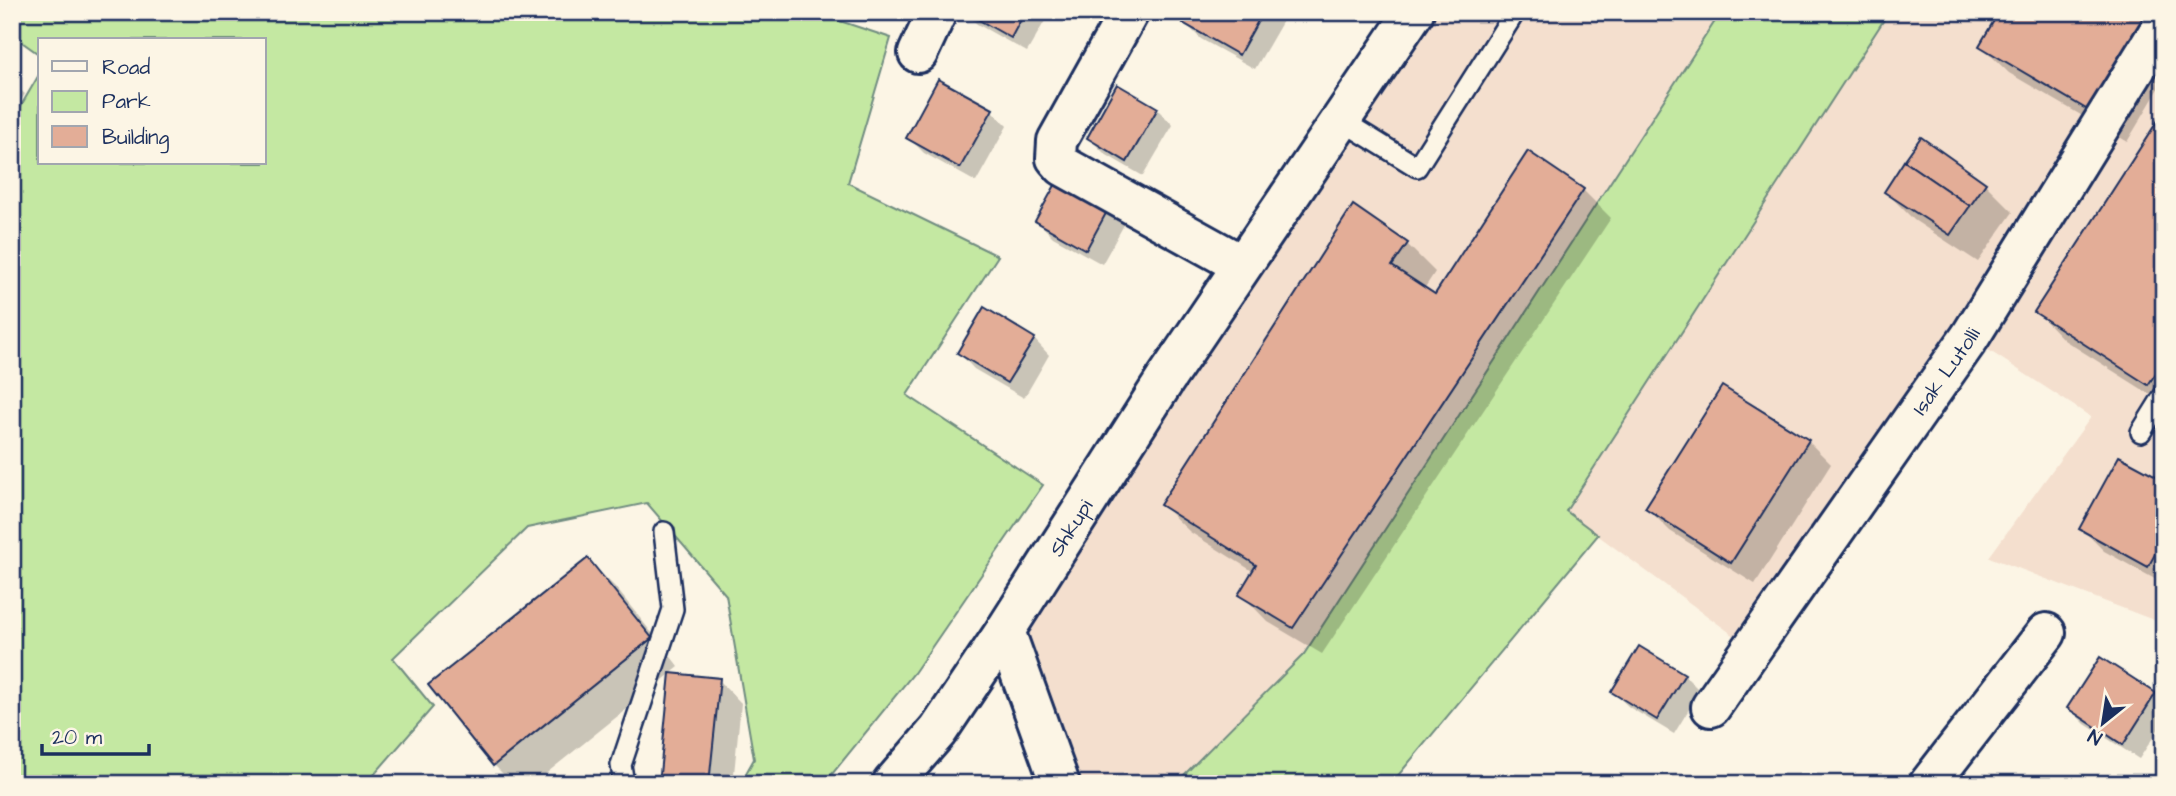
<svg xmlns="http://www.w3.org/2000/svg" width="2176" height="796" font-family="'Architects Daughter',sans-serif">
<style>
.built{fill:#f4dfce}
.green{fill:#c4e8a2;stroke:#708c80;stroke-width:2}
.shadow{fill:#0003}
.building{fill:#e3ad97;stroke:#1b2f5e;stroke-width:2}
.lines{fill:none;stroke-linecap:round;stroke-linejoin:round}
.lane-casing{stroke:#1b2f5e;stroke-width:24}
.street-casing{stroke:#1b2f5e;stroke-width:44}
.secondary-casing{stroke:#1b2f5e;stroke-width:44}
.lane{stroke:#fcf5e5;stroke-width:19}
.street{stroke:#fcf5e5;stroke-width:38}
.secondary{stroke:#fcf5e5;stroke-width:38}
.labels{text-anchor:middle;dominant-baseline:central;stroke-width:5;stroke-linejoin:round;paint-order:stroke}
.street-label{font-size:21px;fill:#1b2f5e;stroke:#fcf5e5}
</style>
<rect width="100%" height="100%" fill="#fcf5e5"/>
<filter id="ink" filterUnits="userSpaceOnUse"><feTurbulence type="fractalNoise" baseFrequency=".0143" numOctaves="2"/><feDisplacementMap in="SourceGraphic" scale="14" xChannelSelector="R" yChannelSelector="G"/><feConvolveMatrix kernelMatrix="1 2 1 2 8 2 1 2 1" color-interpolation-filters="sRGB"/></filter>
<g filter="url(#ink)">
<g class="built">
<polygon points="1414,12 1721,12 1304,654 1175,784 1060,784 1005,631"/>
<polygon points="1889,12 2164,12 2164,624 1989,557 2091,417 1970,338 1740,640 1566,512"/>
</g>
<g class="green">
<polygon points="12,12 813,12 891,38 848,183 998,256 907,395 1043,485 914,673 824,784 740,784 754,759 726,595 647,503 527,528 393,658 433,707 366,784 12,784 12,121 40,73 40,163 264,163 264,40 40,40 40,55 12,35"/>
<polygon points="1721,12 1889,12 1566,511 1598,535 1391,784 1175,784 1304,654"/>
</g>
<g class="shadow">
<polygon points="965,12 1050,12 1027,52 977,24"/>
<polygon points="1191,12 1288,12 1255,69 1201,39 1185,23"/>
<polygon points="2164,12 2164,80 2127,142 2009,73 1981,46"/>
<polygon points="12,83 25,94 12,115"/>
<polygon points="1157,109 1173,125 1143,176 1105,154 1089,138"/>
<polygon points="992,111 1007,126 976,182 924,153 908,137"/>
<polygon points="2164,114 2164,403 2064,340 2037,312"/>
<polygon points="1985,184 2013,212 1978,262 1914,220 1886,192"/>
<polygon points="1583,190 1611,218 1322,654 1268,622 1241,594 1254,572 1190,532 1162,505 1407,244 1435,272 1424,289 1435,296"/>
<polygon points="1109,207 1125,223 1102,264 1053,237 1037,221"/>
<polygon points="1034,339 1049,355 1024,398 974,369 959,353"/>
<polygon points="1808,441 1831,464 1755,584 1670,531 1647,508"/>
<polygon points="2164,482 2164,584 2104,551 2082,529"/>
<polygon points="588,560 616,588 679,667 533,784 513,784 494,765"/>
<polygon points="1684,675 1700,691 1674,734 1629,707 1613,692"/>
<polygon points="719,680 741,703 733,784 660,784"/>
<polygon points="2155,695 2164,704 2164,721 2139,759 2085,724 2069,708"/>
</g>
<g class="building">
<polygon points="965,12 1025,12 1011,38"/>
<polygon points="1189,12 1263,12 1239,55 1183,23"/>
<polygon points="1999,12 2160,12 2098,116 1979,46"/>
<polygon points="938,79 993,109 960,168 906,138"/>
<polygon points="1117,84 1158,108 1127,162 1087,138"/>
<polygon points="2164,111 2164,361 2148,385 2034,312"/>
<polygon points="1921,137 1986,183 1970,206 1904,161"/>
<polygon points="1528,151 1584,189 1293,628 1238,595 1256,565 1160,505 1353,205 1408,243 1392,266 1435,294"/>
<polygon points="1904,161 1970,206 1950,235 1884,192"/>
<polygon points="1059,178 1110,206 1086,250 1035,221"/>
<polygon points="984,307 1035,338 1007,383 957,353"/>
<polygon points="1722,386 1809,440 1731,563 1645,508"/>
<polygon points="2119,456 2164,480 2164,538 2148,567 2079,529"/>
<polygon points="588,558 652,638 493,766 428,685"/>
<polygon points="1639,646 1685,674 1657,720 1611,692"/>
<polygon points="2100,657 2156,693 2123,745 2067,708"/>
<polygon points="670,673 720,678 709,784 659,784"/>
</g>
<g class="lines">
<g class="lane-casing">
<g id="lane">
<polyline points="1341,120 1417,167 1515,12"/>
<polyline points="2141,432 2164,395"/>
<polyline points="624,784 621,765 673,609 664,532"/>
</g>
</g>
<g class="street-casing">
<g id="street">
<polyline points="1129,12 1057,141 1056,158 1063,166 1242,265"/>
<polyline points="918,53 937,12"/>
<path id="s1" d="M1711 707 1970 337 2164 23"/>
<polyline points="892,784 938,731 1005,631"/>
<polyline points="1929,784 2046,633"/>
</g>
</g>
<g class="secondary-casing">
<g id="secondary">
<path id="s2" d="M1060 784 1005 631 1165 380 1414 12"/>
</g>
</g>
<use href="#lane" class="lane"/>
<use href="#street" class="street"/>
<use href="#secondary" class="secondary"/>
</g>
</g>
<g class="labels">
<g class="street-label">
<text stroke="none"><textPath href="#s1" startOffset="410">Isak Lutolli</textPath></text>
<text stroke="none"><textPath href="#s2" startOffset="285">Shkupi</textPath></text>
</g>
</g>
<rect width="2176" height="796" fill="none" stroke="#fcf5e5" stroke-width="42"/>
<rect x="21" y="21" width="2134" height="754" fill="none" stroke="#1b2f5e" stroke-width="2.5" filter="url(#ink)"/>
<rect x="38" y="38" width="228" height="126" fill="#fcf5e5" stroke="#a2a6af" stroke-width="2"/>
<rect x="52" y="61" width="35" height="10" fill="#fcf5e5" stroke="#a2a6af" stroke-width="2"/>
<text x="102" y="74" font-size="21" fill="#1b2f5e">Road</text>
<rect x="52" y="91" width="35" height="21" fill="#c4e8a2" stroke="#a2a6af" stroke-width="2"/>
<text x="102" y="108" font-size="21" fill="#1b2f5e">Park</text>
<rect x="52" y="126" width="35" height="21" fill="#e3ad97" stroke="#a2a6af" stroke-width="2"/>
<text x="102" y="144" font-size="21" fill="#1b2f5e">Building</text>
<g transform="translate(2103 723) rotate(210)" stroke="#fcf5e5" stroke-width="5" paint-order="stroke">
<path d="M0-5L12 26L0 18L-12 26Z" fill="#1b2f5e"/>
<text y="-10" font-size="19" font-weight="bold" text-anchor="middle" fill="#1b2f5e">N</text>
</g>
<path d="M42 744v10h107v-10" fill="none" stroke="#1b2f5e" stroke-width="3.5"/>
<text x="52" y="744" font-size="21" fill="#1b2f5e" stroke="#fcf5e5" stroke-width="5" paint-order="stroke">20 m</text>
</svg>
